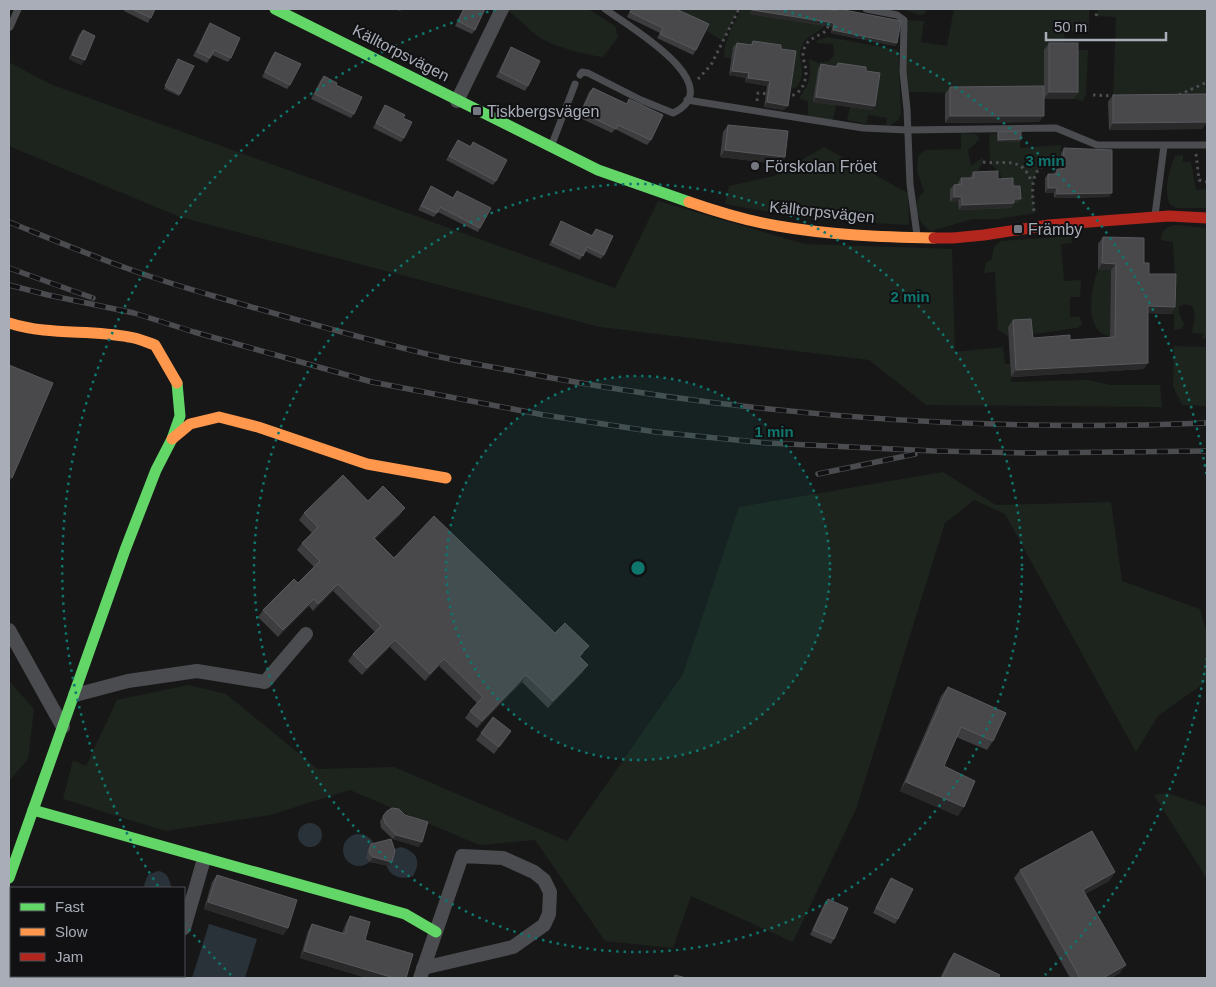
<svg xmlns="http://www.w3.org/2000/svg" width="1216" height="987" font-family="Helvetica,sans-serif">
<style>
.green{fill:#1d241e}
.water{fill:#2a3239}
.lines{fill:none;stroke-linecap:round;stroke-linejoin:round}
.path{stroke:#4d4e52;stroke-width:3;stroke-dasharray:2.5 4;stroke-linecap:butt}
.lane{stroke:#4b4c50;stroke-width:7}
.street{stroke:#4b4c50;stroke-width:14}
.fast{stroke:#63d668;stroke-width:11}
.slow{stroke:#ff974d;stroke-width:11}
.jam{stroke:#b3261e;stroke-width:11}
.rail-casing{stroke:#4b4c4f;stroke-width:5.5}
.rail{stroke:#111113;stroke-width:4;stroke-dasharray:11;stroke-linecap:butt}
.wall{fill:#3d3d3f}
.shaded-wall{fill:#29292a}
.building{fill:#49494c;stroke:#58595d}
.ring{fill:none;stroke:#0f766e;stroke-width:2.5;stroke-dasharray:2.5 5}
.poi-dot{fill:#757880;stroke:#111113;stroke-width:2}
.labels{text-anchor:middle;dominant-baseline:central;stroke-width:4;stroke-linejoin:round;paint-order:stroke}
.street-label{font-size:16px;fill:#a8adb8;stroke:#111113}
.poi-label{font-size:16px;fill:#a8adb8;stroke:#111113;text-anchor:start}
.centre{fill:#0f766e;stroke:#111113;stroke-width:2.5}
.ring-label{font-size:15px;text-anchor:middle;font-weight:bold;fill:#0f766e;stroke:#111113;stroke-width:4;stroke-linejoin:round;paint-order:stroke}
</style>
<rect width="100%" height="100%" fill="#171717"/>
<g class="green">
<path d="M509 9H588L615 26 618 37 603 57C586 55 552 46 539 37 528 29 519 19 509 11Z"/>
<polygon points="671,9 739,9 723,41"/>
<path d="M742 9H751L750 14 812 23H827C820 33 807 34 802 46 795 62 809 68 797 87L785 92 766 90 767 86 732 59 724 57C723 43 735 21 742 9Z"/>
<polygon points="902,9 926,9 925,14 920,15"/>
<polygon points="954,9 1089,9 1089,32 1065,31 1064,41 1073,50 1088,50 1086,94 1083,101 1073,99 1073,51 1044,50 1044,94 905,92 904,20 924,21 921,42 947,46"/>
<polygon points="1098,9 1207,9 1207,99 1202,101 1108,102 1113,96 1116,17 1096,16"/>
<path d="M828 37 898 50 901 112C901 120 893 124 886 127L887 118 868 115 867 124 847 120 850 107 836 105 833 120 808 116V101L801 99 800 97C805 89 810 82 810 72 810 68 809 64 809 59L818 63 829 61 834 55 833 44 816 43 818 40Z"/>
<polygon points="9,62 50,84 615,288 658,201 805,244 952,249 955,352 1003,347 1005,364 1010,364 1011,382 1088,380 1111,385 1160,385 1162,407 926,405 869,360 600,327 180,217 9,146"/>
<path d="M961 133 976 134 980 139 968 150 971 166 983 157V162L970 183 958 189 950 201H958L959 209 1003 183 1000 173 990 163 989 138 991 133 997 134V142H1020V148L1061 145 1060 160C1028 164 1031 189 1035 213L998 219H973L931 231C922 227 914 212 917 202 918 198 922 194 924 191L917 171 918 156 925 150 961 149Z"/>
<polygon points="824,147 908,193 909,225 810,219 725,204 729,186 774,176"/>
<path d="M1183 155V162H1191L1196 190 1207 189V208H1176L1169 203C1164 188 1169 171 1175 156Z"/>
<path d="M1175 225 1207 228V338H1202L1204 334 1192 333 1195 313 1192 306 1184 304 1179 307V313L1184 324 1182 329 1174 330V314H1171L1175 278 1173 242 1161 240C1161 230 1167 227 1175 225Z"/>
<path d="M1071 236 1072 243 1061 244 1064 281 1081 280 1080 297H1070V317H1080L1082 325 1077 328 1027 335 1026 326 1008 327V336L998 330 995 272 984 273 986 263 992 259C993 251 993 245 1001 241Z"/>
<path d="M1098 270H1111L1110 337C1105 335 1100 333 1097 329 1087 316 1092 284 1098 270Z"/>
<polygon points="1174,346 1207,347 1207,406 1182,405 1173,386"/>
<polygon points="943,472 996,505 1111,502 1122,581 1200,609 1207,634 1207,681 1158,716 1136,752 1005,514 974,500 945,523 856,809 793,942 691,896 673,948 605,941 535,840 479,845 350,790 270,815 165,831 63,799 73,760 86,766 117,700 188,685 226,694 318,769 394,767 567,841 683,674 739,507"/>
<polygon points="9,681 34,709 28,759 9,781"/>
<polygon points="1168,793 1207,807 1207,879 1154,795"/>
</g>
<g class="water">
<circle cx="310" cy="835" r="12"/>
<circle cx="359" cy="850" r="16"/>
<path d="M402 847C418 853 421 862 413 876 385 886 375 850 402 847Z"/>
<path d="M158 871C167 872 169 878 171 886L170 888H146L144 885 148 875Z"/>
<polygon points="209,924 257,939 245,978 192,978"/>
</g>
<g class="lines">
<g class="path">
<polyline points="1096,16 1098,9"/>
<polyline points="698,79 711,65 739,9"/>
<polyline points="1093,95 1115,96"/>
<polyline points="1179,95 1207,82"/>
<path d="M786 97C799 96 806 85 806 72 806 64 801 58 804 49 808 37 819 37 827 30L829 22"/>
<polyline points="757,101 758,93 770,94"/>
<polyline points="1196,154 1199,180 1207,182"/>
<path d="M983 162C1006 165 1022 155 1032 183"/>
<path d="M1034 211C1031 182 1030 162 1064 160"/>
</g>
<g class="lane">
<polyline points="866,9 897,15 904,20 903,72 907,109 910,184 917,235"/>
<polyline points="10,27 18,9"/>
<path d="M580 75 582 72 588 73 641 100 673 113C731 85 627 25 605 9"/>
<polyline points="687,100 863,128 907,130 1056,128 1097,145 1207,145"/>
<polyline points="552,144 575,84"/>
<polyline points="1155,215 1164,146"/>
</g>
<g class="street">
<polyline points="457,101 502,9"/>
<polyline points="9,630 63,727"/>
<polyline points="75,695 128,681 197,671 265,682 306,634"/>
<polyline points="184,928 204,859"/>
<polyline points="169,978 169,976"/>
<polyline points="420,978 462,856 503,858 534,872 544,880 550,892 549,914 544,925 513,947 423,968"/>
</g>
<g class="fast">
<polyline points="275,9 598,170 689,202"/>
<polyline points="33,810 405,914 436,932"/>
<polyline points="9,878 125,550 156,470 172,439 180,416 177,383"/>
</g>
<g class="slow">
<path d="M689 202C718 212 747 221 778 226 829 235 882 237 934 238"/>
<path d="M9 323C50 336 88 329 129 337 138 338 146 342 155 345L177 383"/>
<polyline points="172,439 190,424 219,417 258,427 367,464 446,478"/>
</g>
<polyline class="jam" points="934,238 953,238 984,235 1049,225 1169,216 1207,218"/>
<g class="rail-casing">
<g id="rail">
<path d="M9 222C56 241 103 261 152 277 181 287 211 295 241 304 304 322 367 340 431 355 471 364 511 370 552 378 768 417 987 432 1207 423"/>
<polyline points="9,268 93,298"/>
<polyline points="9,285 48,295 134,313 194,332 372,382 544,415 656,432 767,443 934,451 1030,453 1207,451"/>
<polyline points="818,474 915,454"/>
</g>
</g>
<use href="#rail" class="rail"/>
</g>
<g class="wall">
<polygon points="125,9 155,9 148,23 124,11"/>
<polygon points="395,9 402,9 400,11"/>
<polygon points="463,9 485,9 475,30 472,34 455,26"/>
<polygon points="631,9 676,9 696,50 693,55 657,38 660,33 627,17"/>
<polygon points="751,9 825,9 836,10 837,9 897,43 895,46 831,33 832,27 750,14"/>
<polygon points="210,23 231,58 228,62 212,55 207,63 193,56 207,28"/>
<polygon points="83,30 85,60 81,65 69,59 79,35"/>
<polygon points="753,41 781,49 784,110 764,107 767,86 745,82 746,78 729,75 733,47 737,43 750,45"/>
<polygon points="1049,43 1078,92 1073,99 1044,99 1044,50"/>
<polygon points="511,47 528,86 525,91 496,77 508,52"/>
<polygon points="275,52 290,85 287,89 262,77 272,56"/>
<polygon points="178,59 180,94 179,96 164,89"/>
<polygon points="838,63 866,71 872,110 813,102 818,69 821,64 835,66"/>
<polygon points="324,76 336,85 354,114 351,118 311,99 320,81"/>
<polygon points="950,87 1039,122 945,123 945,94"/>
<polygon points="593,88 626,104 629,99 651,140 647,145 615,129 612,133 578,117 589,92"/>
<polygon points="1113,95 1207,122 1202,129 1109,130 1108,102"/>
<polygon points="385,105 403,118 404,138 401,142 373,128"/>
<polygon points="728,125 785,157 780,164 720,157 723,132"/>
<polygon points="998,132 1021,139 1020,142 997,142 997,134"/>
<polygon points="458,140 470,146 473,142 496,181 493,185 446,160"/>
<polygon points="1064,148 1109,197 1054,198 1054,193 1045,193 1045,178 1048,174 1054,174 1057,169 1060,169 1061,153"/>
<polygon points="973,172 998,179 1013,186 1017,203 1014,203 1011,208 959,210 958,201 950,202 950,189 954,185 958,185 958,183 961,178 970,178"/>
<polygon points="431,186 453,198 457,191 480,228 478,232 438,212 434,217 418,210"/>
<polygon points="561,221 592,235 596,229 604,255 601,259 585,251 580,260 549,245"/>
<polygon points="1103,237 1144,263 1149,274 1175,307 1171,314 1148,313 1144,369 1011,377 1008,327 1013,320 1033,338 1070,340 1110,337 1111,270 1098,270 1098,244"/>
<polygon points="368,501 400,515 375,539 394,558 555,633 584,653 580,657 583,672 548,708 522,682 477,728 465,718 470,711 477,703 439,666 425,681 390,647 362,675 348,661 353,654 375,632 333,591 313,611 309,606 278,637 258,617 263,610 298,583 314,567 297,550 302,543 312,533 299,520 304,513"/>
<polygon points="948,687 993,741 987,750 956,737 944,766 958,816 900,791 941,696"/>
<polygon points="493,717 511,731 494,754 476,740"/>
<polygon points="387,811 405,815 419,847 393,839 381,828 380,821"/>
<polygon points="371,844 392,862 389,866 370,862 366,858 368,849"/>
<polygon points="1020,870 1115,872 1109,881 1085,894 1120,973 1111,978 1070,978 1014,878"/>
<polygon points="217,875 288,928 283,935 204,909 212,882"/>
<polygon points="891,878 898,919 895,924 873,913 888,883"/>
<polygon points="828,899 834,939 831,944 810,935 824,904"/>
<polygon points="350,916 365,940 406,978 367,978 300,958 308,931 312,924 342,933 346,923"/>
<polygon points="954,953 998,978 940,978 949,960"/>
</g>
<g class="shaded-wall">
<polygon points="752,10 834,23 832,27 750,14"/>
<polygon points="833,30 897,43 895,46 831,33"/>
<polygon points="72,55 85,60 81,65 69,59"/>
<polygon points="732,71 749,73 746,78 729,75"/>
<polygon points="748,78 770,81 767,86 745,82"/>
<polygon points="1049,92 1078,92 1073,99 1044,99"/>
<polygon points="816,97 875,106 872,110 813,102"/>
<polygon points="767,102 788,106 784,110 764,107"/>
<polygon points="950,116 1044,116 1039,122 945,123"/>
<polygon points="1207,122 1202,129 1109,130 1113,123"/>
<polygon points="1021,139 1020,142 997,142 999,140"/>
<polygon points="725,150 785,157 780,164 720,157"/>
<polygon points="1048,188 1057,188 1054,193 1045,193"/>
<polygon points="1112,193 1109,197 1054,198 1057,194"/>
<polygon points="954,197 962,197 958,201 950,202"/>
<polygon points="1014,199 1021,199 1017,203 1014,203 1011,208 959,210 962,205"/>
<polygon points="1102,263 1116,264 1111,270 1098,270"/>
<polygon points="1148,306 1175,307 1171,314 1144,313"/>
<polygon points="1148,363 1144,369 1011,377 1016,370"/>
<polygon points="9,476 12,478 9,482"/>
<polygon points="405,508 400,515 369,545 374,538"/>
<polygon points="338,584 333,591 313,611 318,604"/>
<polygon points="314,599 309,606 278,637 283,630"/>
<polygon points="395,640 390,647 362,675 367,668"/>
<polygon points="444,659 439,666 425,681 430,674"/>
<polygon points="588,665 583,672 548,708 553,701"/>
<polygon points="526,675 522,682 477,728 482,721"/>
<polygon points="906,782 964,807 958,816 900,791"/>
<polygon points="396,835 422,842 419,847 393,839"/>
<polygon points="373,857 392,862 389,866 370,862"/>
<polygon points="1115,872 1109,881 1077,898 1083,890"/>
<polygon points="208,902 288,928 283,935 204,909"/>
<polygon points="304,951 394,978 367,978 300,958"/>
<polygon points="1126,965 1120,973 1111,978 1103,978"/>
</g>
<g class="building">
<polygon points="132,9 155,9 151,18"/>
<polygon points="464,9 485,9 475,30 458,21"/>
<polygon points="632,9 676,9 709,24 696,50 660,34 663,28 630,12"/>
<polygon points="752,9 825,9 837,11 837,9 839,9 901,21 897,43 833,30 834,23 752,10"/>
<polygon points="210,23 240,38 231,58 214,50 210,58 197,52"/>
<polygon points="83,30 95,36 85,60 72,55"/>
<polygon points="753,41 781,45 781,49 796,51 788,106 767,102 770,81 748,78 749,73 732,71 737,43 752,45"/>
<rect x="1049" y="43" width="29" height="49"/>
<polygon points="511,47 540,61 528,86 500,72"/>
<polygon points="275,52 301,64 290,85 265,72"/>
<polygon points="178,59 194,66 180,94 165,86"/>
<polygon points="838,63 866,67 866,71 880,73 875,106 816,97 821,64 837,67"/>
<polygon points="324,76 337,83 336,85 362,97 354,114 315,94"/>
<polygon points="1044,86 1044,116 950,116 950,87"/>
<polygon points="593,88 627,104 629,99 663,115 651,140 618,125 616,129 581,112"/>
<polygon points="1207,94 1207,122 1113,123 1113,95"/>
<polygon points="385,105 405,115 403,118 412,122 404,138 376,123"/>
<polygon points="728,125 788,131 785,157 725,150"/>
<polygon points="1021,131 1021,139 999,140 998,132"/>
<polygon points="458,140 471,147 473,142 507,160 496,181 449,156"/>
<polygon points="1064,148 1112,150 1112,193 1057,194 1057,188 1048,188 1048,174 1057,174 1057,169 1063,169"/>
<polygon points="998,171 998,179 1013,178 1013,186 1020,186 1021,199 1014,199 1014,203 962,205 962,197 954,197 954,185 962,184 961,178 974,178 973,172"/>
<polygon points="431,186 453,198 457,191 491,208 480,228 440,207 437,213 421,206"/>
<polygon points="561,221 592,236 596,229 613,236 604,255 587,247 583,256 552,242"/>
<polygon points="1103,237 1144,238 1144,263 1149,263 1149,274 1176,274 1175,307 1148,306 1148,363 1016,370 1013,320 1031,319 1033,338 1070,335 1070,340 1115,337 1116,264 1102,263"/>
<polygon points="9,365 53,383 12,478 9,476"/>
<polygon points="343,475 368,501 383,486 405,508 374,538 394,558 434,516 555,633 565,623 589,646 579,656 588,665 553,701 526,675 482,721 470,711 483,697 444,659 430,674 395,640 367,668 353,654 381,626 338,584 318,604 314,599 283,630 263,610 294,579 298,583 320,561 302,543 318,527 304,513"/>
<polygon points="948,687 1006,713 993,741 961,727 944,766 975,781 964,807 906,782"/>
<polygon points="493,717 511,731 499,747 481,733"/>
<polygon points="392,808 399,809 405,815 428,822 422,842 396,835 385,823 383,816 387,811"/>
<polygon points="1092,831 1115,872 1083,890 1126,965 1103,978 1080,978 1020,870"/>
<polygon points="391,839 395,851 392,862 373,857 369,853 371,844"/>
<polygon points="217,875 297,900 288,928 208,902"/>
<polygon points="891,878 913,889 898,919 876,908"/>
<polygon points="828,899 848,908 834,939 813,930"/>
<polygon points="350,916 370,922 365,940 413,954 406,978 394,978 304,951 312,924 345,934"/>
<polygon points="954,953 1000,975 998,978 942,978"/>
<polygon points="675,975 686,978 674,978"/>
</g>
<circle cx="638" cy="568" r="192" fill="#0f766e" fill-opacity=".12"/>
<g class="ring">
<circle cx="638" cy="568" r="192"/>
<circle cx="638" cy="568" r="384"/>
<path d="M1207 658A576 576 0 0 1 1045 975M231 975A576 576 0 0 1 184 923M158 886A576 576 0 0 1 499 9M777 9A576 576 0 0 1 1207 478"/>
</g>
<g class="poi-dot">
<rect x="472" y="106" width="10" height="10" rx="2.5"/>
<circle cx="755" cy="166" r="5"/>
<rect x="1013" y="224" width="10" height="10" rx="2.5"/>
</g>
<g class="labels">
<g class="street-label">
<text transform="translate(401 53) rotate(27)">Källtorpsvägen</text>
<text transform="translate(822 212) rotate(6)">Källtorpsvägen</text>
</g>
<g class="poi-label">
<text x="487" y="111">Tiskbergsvägen</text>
<text x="765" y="166">Förskolan Fröet</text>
<text x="1028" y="229">Främby</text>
</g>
</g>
<circle cx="638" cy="568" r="8" class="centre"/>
<g class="ring-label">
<text x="1045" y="166">3 min</text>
<text x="910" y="302">2 min</text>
<text x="774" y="437">1 min</text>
</g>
<rect width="1216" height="987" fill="none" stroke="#a8adb8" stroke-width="20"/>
<rect x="10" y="887" width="175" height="90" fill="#111113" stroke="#4d4f55"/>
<rect x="20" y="903" width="25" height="8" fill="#63d668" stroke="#4d4f55"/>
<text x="55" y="912" font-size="15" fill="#a8adb8">Fast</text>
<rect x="20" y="928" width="25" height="8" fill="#ff974d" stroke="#4d4f55"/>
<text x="55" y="937" font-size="15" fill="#a8adb8">Slow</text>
<rect x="20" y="953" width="25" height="8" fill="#b3261e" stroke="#4d4f55"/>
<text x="55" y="962" font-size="15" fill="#a8adb8">Jam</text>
<path d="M1046 32v8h120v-8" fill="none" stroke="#a8adb8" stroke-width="2.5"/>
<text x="1054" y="32" font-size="15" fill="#a8adb8" stroke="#111113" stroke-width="4" paint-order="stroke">50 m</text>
</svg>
